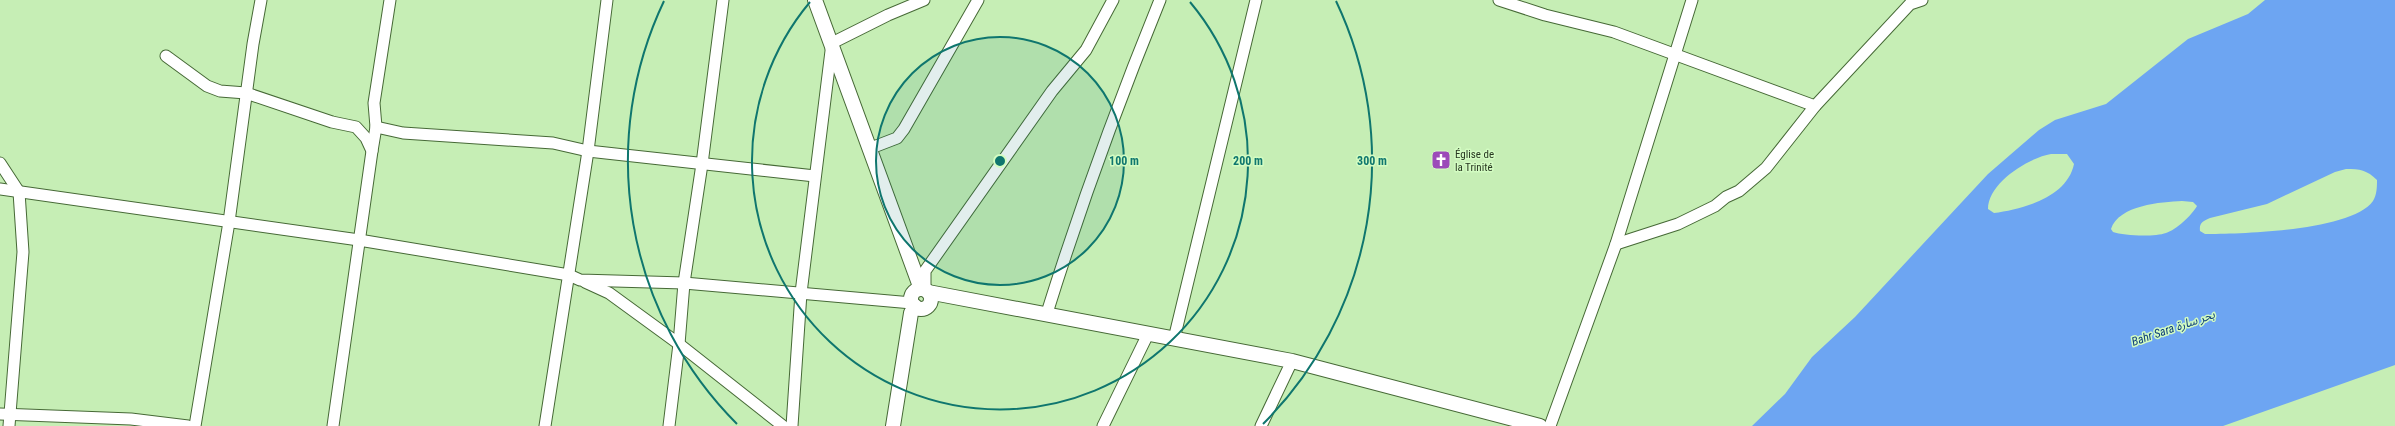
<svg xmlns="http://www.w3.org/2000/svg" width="2395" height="426" font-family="'Roboto Condensed','Noto Sans Arabic',sans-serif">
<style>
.water{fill:#6da5f2;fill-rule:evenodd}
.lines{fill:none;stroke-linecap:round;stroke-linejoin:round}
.minor-casing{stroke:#466936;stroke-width:13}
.major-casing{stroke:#466936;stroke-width:16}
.minor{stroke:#fff;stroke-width:11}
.major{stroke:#fff;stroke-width:14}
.ring{fill:none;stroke:#0f766e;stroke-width:2}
.labels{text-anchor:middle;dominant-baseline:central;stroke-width:3;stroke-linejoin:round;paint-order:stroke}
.poi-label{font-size:11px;fill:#283821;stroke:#d3fcc2;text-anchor:start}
.water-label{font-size:12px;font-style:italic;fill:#0e3e7a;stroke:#d3fcc2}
.centre{fill:#0f766e;stroke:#d3fcc2;stroke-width:2}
.ring-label{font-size:12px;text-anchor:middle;font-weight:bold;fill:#0f766e;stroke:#d3fcc2;stroke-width:3;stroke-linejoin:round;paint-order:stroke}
</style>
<rect width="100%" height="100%" fill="#c6eeb5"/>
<path class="water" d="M2265 0H2395V365L2223 426H1752L1785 394 1812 357 1855 317 1988 174 2039 130 2055 120 2106 104 2188 39 2248 14ZM2051 154H2067L2074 164C2067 198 2022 209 1994 213L1988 209C1988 183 2028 158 2051 154ZM2346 169C2360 169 2367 170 2377 180 2377 186 2377 195 2373 201 2352 231 2240 234 2205 234L2200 231C2199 223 2203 221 2210 218L2267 204 2335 172ZM2182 201 2193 202 2197 206C2192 215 2176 230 2166 233 2155 237 2124 236 2113 232L2111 229C2119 205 2161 202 2182 201Z"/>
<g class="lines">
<g class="minor-casing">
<g id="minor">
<polyline points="1499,0 1545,15 1614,32 1815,106"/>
<polyline points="166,56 207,86 220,91 246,93 332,122 356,127 366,138 372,151 333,426"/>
<polyline points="376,127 403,133 553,143 588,151 815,176"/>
<polyline points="871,148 897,138 904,129 978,0"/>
<polyline points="372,151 376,127 374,103 390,0"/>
<polyline points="0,163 19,192 23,252 9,426"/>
<polyline points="0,189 359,240 569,275 580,280 684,283 912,303"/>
<polyline points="1616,244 1678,224 1715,206 1726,197 1739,191 1766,168 1815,106 1910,4 1922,0"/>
<polyline points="585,282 609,293 679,344 783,426"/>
<polyline points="925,290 925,271 1052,91 1086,50 1113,0"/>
<path d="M1047 313C1080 207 1118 103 1160 0"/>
<polyline points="1174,339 1256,0"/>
<polyline points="0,414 131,419 188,426"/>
<polyline points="195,426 229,222 253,44 261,0"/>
<polyline points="545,426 588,151 607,0"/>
<polyline points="669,426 679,344 684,283 702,164 723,0"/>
<polyline points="792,426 801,293 832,43 888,15 924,0"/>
<polyline points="1103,426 1148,334"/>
<polyline points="1261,426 1292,361"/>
<polyline points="1550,426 1616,244 1692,0"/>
</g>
</g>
<g class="major-casing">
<g id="major">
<polyline points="815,0 921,289"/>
<circle cx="921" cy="299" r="10"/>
<polyline points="928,292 1292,361 1540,426"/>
<polyline points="893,426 911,313 915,306"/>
</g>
</g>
<use href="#minor" class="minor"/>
<use href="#major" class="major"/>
</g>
<circle cx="1000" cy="161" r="124" fill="#0f766e" fill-opacity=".12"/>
<g class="ring">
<circle cx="1000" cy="161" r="124"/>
<path d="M1190 2A248 248 0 1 1 810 2"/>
<path d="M737 424A372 372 0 0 1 664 1M1336 1A372 372 0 0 1 1263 424"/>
</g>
<defs>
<g id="church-square" transform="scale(1)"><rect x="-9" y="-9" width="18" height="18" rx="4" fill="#9c4ab9" stroke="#d3fcc2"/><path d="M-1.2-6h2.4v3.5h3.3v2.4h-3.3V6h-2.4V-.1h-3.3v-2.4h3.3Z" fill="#fff"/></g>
</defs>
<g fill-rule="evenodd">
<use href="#church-square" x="1441" y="160"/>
</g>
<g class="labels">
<g class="poi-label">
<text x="1455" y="154">Église de<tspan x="1455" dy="13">la Trinité</tspan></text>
</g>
<g class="water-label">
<text transform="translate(2173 328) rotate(-19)">Bahr Sara بحر سارة</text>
</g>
</g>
<circle cx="1000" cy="161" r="6" class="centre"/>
<g class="ring-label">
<text x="1124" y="165">100 m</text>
<text x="1248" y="165">200 m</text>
<text x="1372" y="165">300 m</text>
</g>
</svg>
